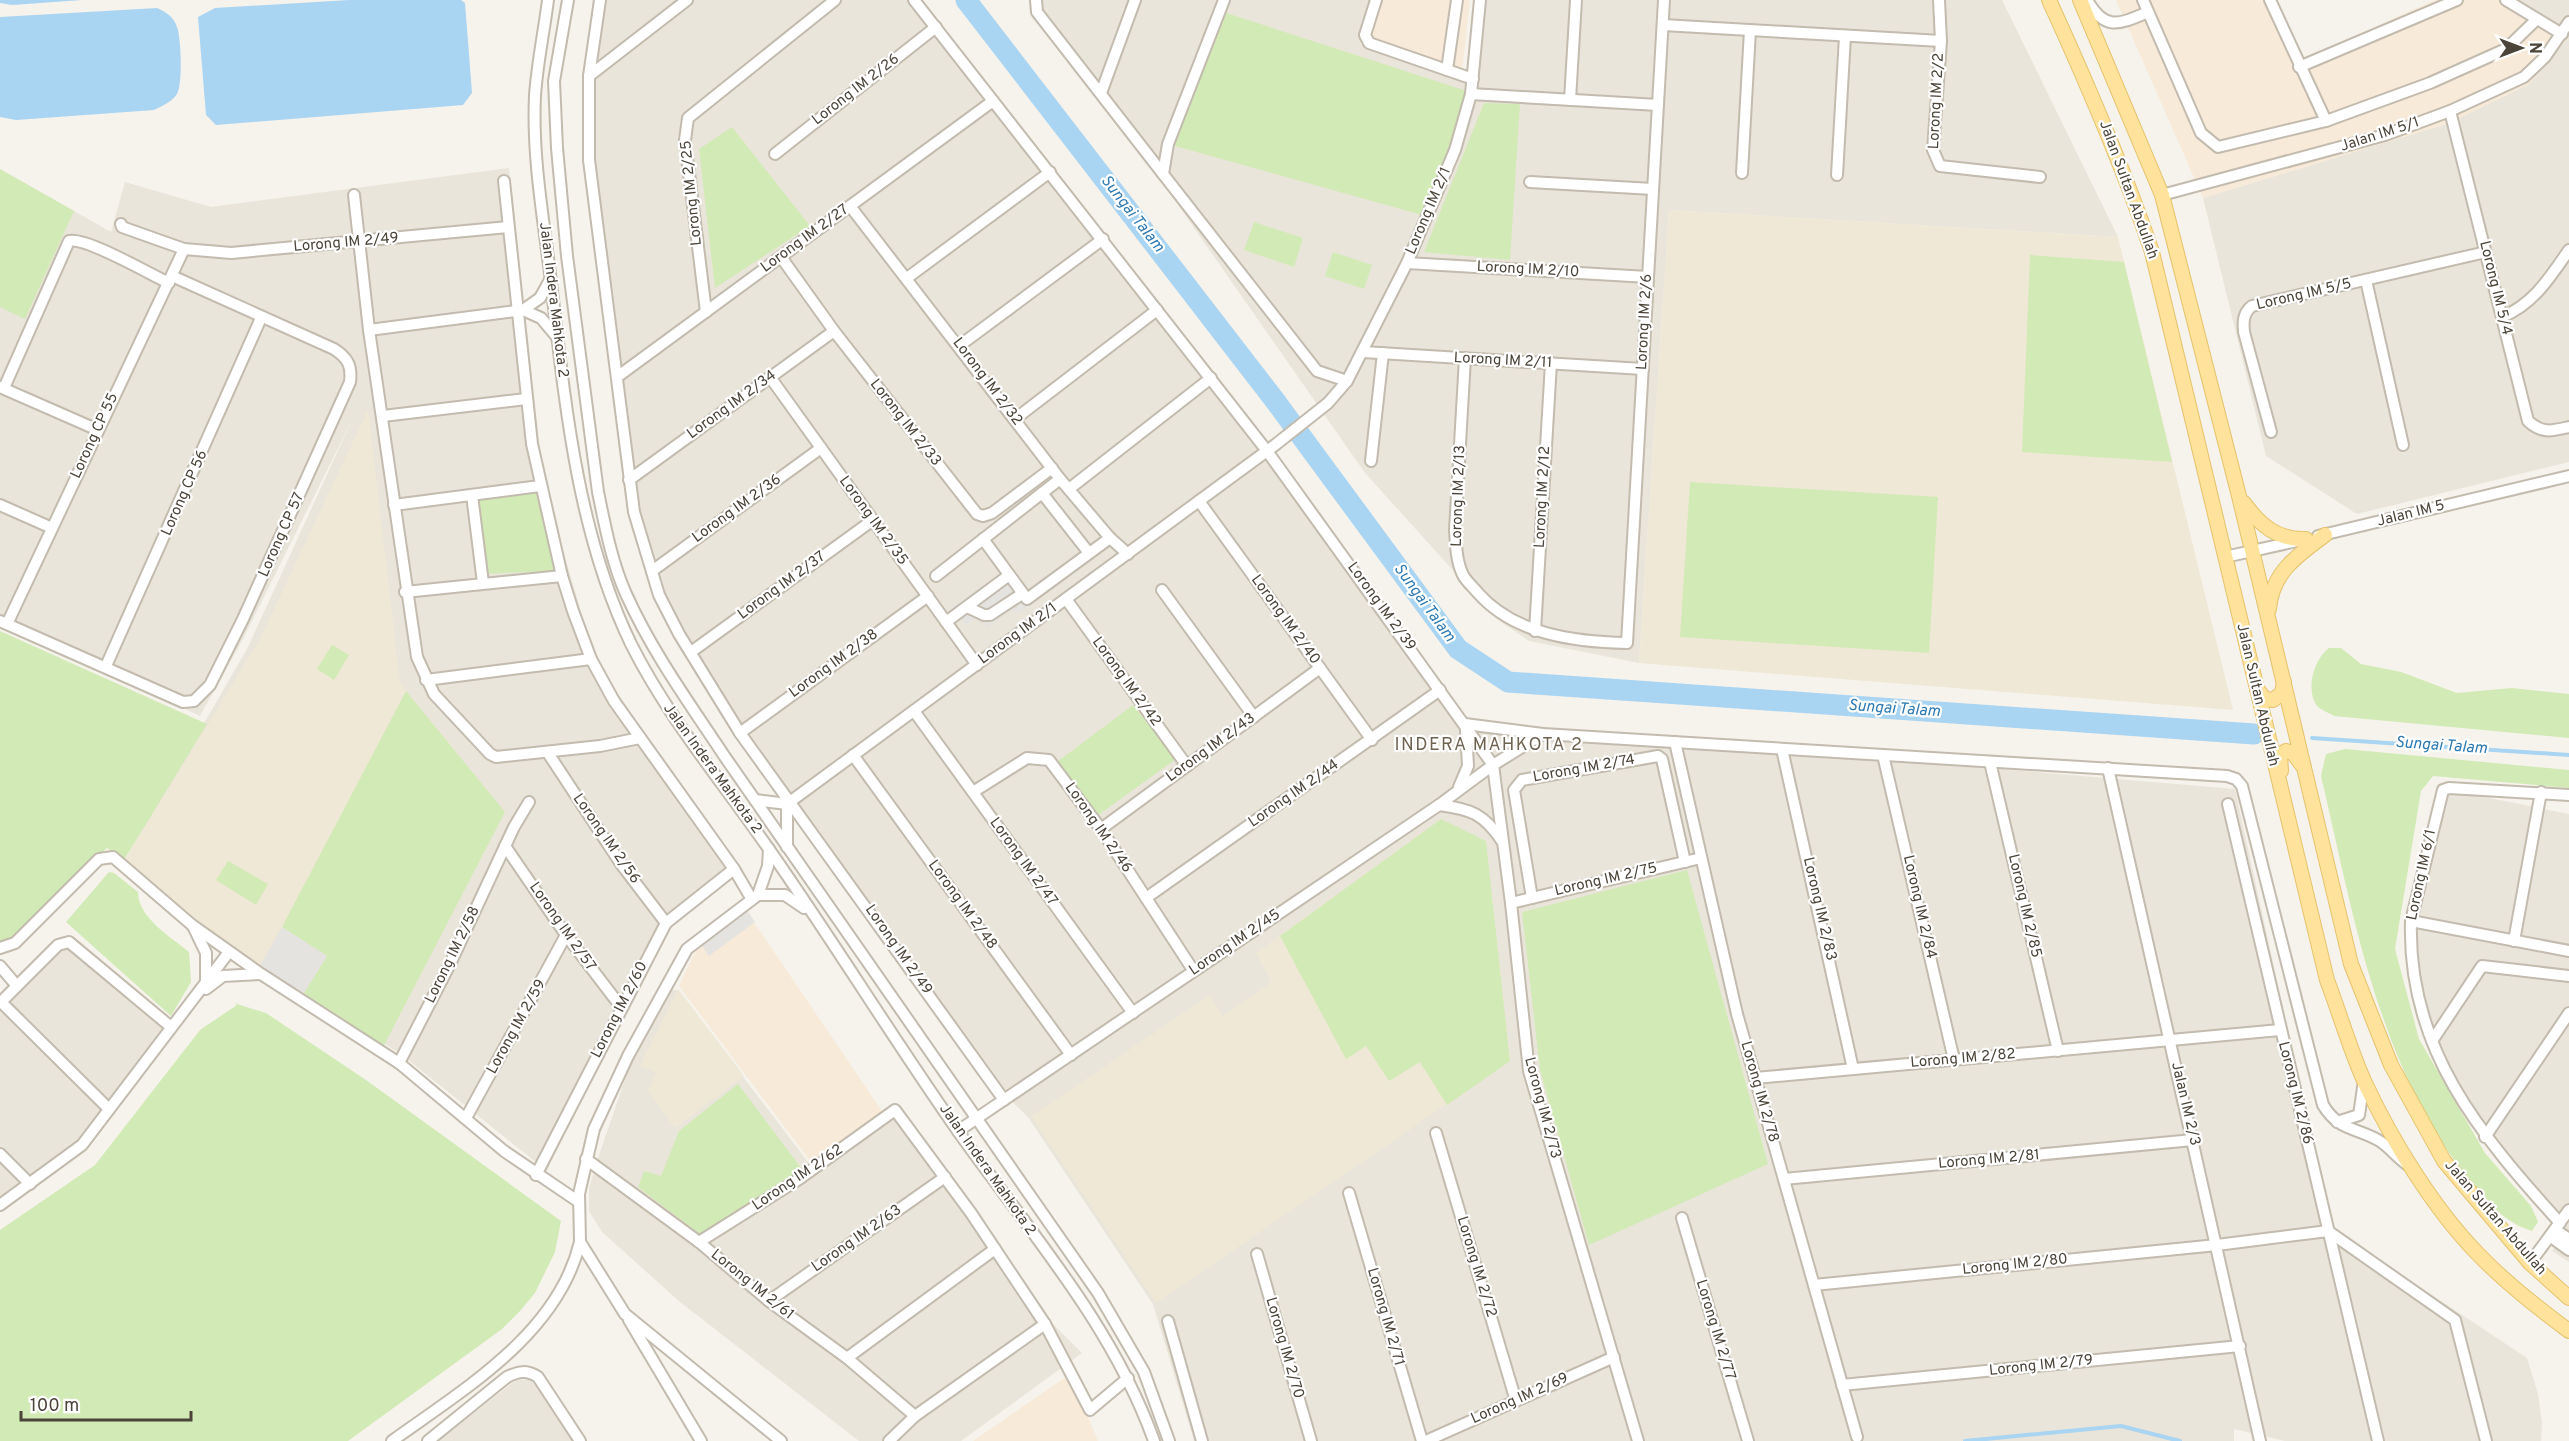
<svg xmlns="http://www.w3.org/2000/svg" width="2569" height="1441" font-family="Overpass,sans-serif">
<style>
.residential{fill:#eae5da}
.commercial{fill:#f7ead8}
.education{fill:#efe8d6}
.green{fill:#d2eab5}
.parking{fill:#e5e3e0}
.water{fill:#a9d4f2}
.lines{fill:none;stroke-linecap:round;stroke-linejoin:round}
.stream{stroke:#a9d4f2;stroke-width:4}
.river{stroke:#a9d4f2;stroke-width:21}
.minor-casing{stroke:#c2bbae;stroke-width:14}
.major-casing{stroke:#e6c16a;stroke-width:16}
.minor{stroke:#fff;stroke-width:10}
.major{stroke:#ffe39c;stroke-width:14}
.labels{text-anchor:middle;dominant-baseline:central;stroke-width:4.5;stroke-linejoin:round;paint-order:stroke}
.street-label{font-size:15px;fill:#4b4439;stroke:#fff}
.water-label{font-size:16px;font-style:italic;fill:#2e7ab2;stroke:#fff}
.quarter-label{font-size:18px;letter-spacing:1.5px;fill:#6e6250;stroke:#fff}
</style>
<rect width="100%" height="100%" fill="#f6f3ec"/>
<g class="residential">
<polygon points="603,0 908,0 1468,720 1548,731 2235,789 2331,1228 2527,1358 2538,1394 2542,1423 2541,1441 2285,1441 2234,1429 2234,1441 1194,1441 1153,1304 1028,1117 1007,1097 743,730 648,572 620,374 590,111"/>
<polygon points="1035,0 1374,0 1360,44 1470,80 1477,0 2002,0 2118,237 1669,210 1639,663 1529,641 1498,620 1365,473"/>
<polygon points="2501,0 2569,0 2569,462 2357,514 2266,456 2203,198 2449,123 2529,84 2567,39"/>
<polygon points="509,168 544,486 595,659 736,869 665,927 619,1014 547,1171 402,1055 256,960 129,853 247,649 352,420 243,639 200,716 0,625 0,169 111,232 125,182 211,207"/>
<polygon points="2455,791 2569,814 2569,1262 2552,1251 2566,1226 2527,1182 2460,1093 2438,1044 2420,983 2417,924 2445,799"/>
<polygon points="66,938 167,1025 79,1141 0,1199 0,996 54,942"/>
<polygon points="671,989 678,991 814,1170 898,1111 1043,1314 1082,1353 961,1441 859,1441 680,1302 602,1232 589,1211 589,1188 598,1158 642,1030 663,991"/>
<polygon points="516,1380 529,1380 537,1386 574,1441 438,1441"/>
</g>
<g class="commercial">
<polygon points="1378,0 1470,0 1461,81 1363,48"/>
<polygon points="2116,0 2277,0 2303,59 2435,0 2501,0 2567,39 2529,84 2449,123 2203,198"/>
<polygon points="745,909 884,1114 813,1165 679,986 697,948"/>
<polygon points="1070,1374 1098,1441 973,1441"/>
</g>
<g class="education">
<polygon points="1669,210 2118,237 2233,710 1639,663"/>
<polygon points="368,410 400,683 505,812 381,1051 258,969 124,861 260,639"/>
<polygon points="1441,819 1486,841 1510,1061 1156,1303 1031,1116 1209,996 1223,1016 1271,982 1256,953"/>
<polygon points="678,989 744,1076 675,1128 648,1091 656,1073 640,1065"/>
</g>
<g class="green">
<polygon points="1220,11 1473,93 1454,150 1422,215 1168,144"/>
<polygon points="1484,103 1520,104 1510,260 1424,252"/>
<polygon points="732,127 810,226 715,288 699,149"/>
<polygon points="0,169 74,211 25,319 0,307"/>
<polygon points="1254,222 1303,238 1294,267 1244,250"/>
<polygon points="1333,252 1372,265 1364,289 1325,276"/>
<polygon points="2030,255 2124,262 2172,462 2022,452"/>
<polygon points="1690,482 1938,497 1929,653 1680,637"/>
<polygon points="535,490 556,571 479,574 470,498"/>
<polygon points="0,631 207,724 124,860 107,848 5,945 0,941"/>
<polygon points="332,645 349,655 334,680 317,669"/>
<path d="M2329 648H2341L2361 664 2401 672 2457 693 2512 688 2569 694V738L2334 716C2329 713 2321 710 2317 706 2305 689 2314 659 2329 648Z"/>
<polygon points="406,691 505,812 381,1051 302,996 327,956 282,927"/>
<polygon points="1133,705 1176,759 1097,816 1057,762"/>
<path d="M2345 749 2569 770V788L2433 776 2421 791 2395 949 2419 1039 2485 1153 2531 1206 2538 1222 2532 1231C2506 1223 2489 1204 2472 1183 2378 1069 2354 916 2321 776L2326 754Z"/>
<polygon points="1441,819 1486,841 1510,1061 1447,1105 1420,1062 1389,1081 1366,1046 1346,1059 1280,936"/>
<polygon points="228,861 268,884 256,905 216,880"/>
<polygon points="1687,870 1768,1164 1589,1245 1540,1070 1522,912"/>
<path d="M109 872 114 873 138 892C138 918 171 937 189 952L191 982 171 1016 66 922Z"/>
<polygon points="234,1003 266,1013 366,1080 561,1221 555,1252 535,1293 520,1311 502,1329 348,1441 0,1441 0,1230 95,1165 200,1030 237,1005"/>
<polygon points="738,1084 802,1169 701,1235 638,1187 644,1171 661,1176 679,1131"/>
</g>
<g class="parking">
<polygon points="999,574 1025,599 1027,606 1019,613 1012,609 988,627 984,621 980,624 976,618 966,625 952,607"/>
<polygon points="743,905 755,922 709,956 697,939"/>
<polygon points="282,927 327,956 302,996 258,969"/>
</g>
<g class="water">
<polygon points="0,0 82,0 12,5 0,3"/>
<polygon points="349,0 461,0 465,3 472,93 463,105 216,125 206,115 198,17 215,8"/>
<path d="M157 8C166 12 174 17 177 27 181 37 183 84 177 94 172 102 162 106 154 110L16 120 0 117V17Z"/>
</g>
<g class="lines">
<g class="stream">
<polyline points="2312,738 2569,755"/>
<polyline points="1965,1441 2121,1426 2180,1441"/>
</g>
<polyline class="river" points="966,0 1273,398 1458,649 1508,682 2254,734"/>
<g class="minor-casing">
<g id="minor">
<path d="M548 0C544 32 537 64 535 96 532 158 544 221 551 282 565 403 577 532 631 644 667 716 720 779 766 845 833 940 893 1039 960 1134 1030 1232 1113 1326 1154 1441"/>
<path d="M568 0 554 81 557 148 567 256 598 492C605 526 612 563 626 594 652 652 690 704 725 757L1098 1293 1144 1372 1169 1441"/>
<polyline points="600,0 589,76 589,160 634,512 659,595 679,634 740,733 1004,1100"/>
<polyline points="914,0 1267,451 1493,765 1511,903 1529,1071 1638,1441"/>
<polyline points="1036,0 1037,12 1163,174 1168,144 1224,0"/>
<polyline points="1376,0 1365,35 1369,43 1473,79"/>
<polyline points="1939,0 1941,41 1933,150 1940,166 2040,177"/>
<path d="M2087 0C2105 32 2120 24 2148 12"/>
<polyline points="2143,0 2201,133 2218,147 2326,121 2430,83 2506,49 2537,19"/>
<polyline points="2270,0 2326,121"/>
<polyline points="2506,0 2562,34"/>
<polyline points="1663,25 1941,41"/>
<polyline points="2299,67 2457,0"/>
<polyline points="1447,70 1457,0"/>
<polyline points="589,76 687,0"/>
<polyline points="1101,93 1135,0"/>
<polyline points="1471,94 1658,105"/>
<polyline points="1570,100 1576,0"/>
<path d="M2450 111 2528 421C2542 434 2552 431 2569 427"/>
<polyline points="775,154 936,27"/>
<polyline points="1742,173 1750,30"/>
<polyline points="1163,174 1317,371 1347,381"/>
<polyline points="1837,175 1845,36"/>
<polyline points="504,181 532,444 562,576 573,611 591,659 614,701 734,869 751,898"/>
<polyline points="1530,182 1653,189"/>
<polyline points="354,195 369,330 417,657 434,694 490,754 496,757 600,746 640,738"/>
<polyline points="2162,195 2385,135 2450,111 2524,77 2545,57 2569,22"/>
<polyline points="850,206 1060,479 1110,538 1128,554"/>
<polyline points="121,224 122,227 184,249 231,253 508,227"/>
<polyline points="781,257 834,331 977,514 983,516 992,513 1052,468"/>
<polyline points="1407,263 1648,277"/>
<polyline points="907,278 1050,172"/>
<polyline points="2366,280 2403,445"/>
<polyline points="523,310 540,298 550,280"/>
<polyline points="706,312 685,140 688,118 835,0"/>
<path d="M2502 317C2534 304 2550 277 2569 250"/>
<polyline points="369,330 523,310 541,318 557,337"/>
<polyline points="959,346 1103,239"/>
<polyline points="1363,352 1643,369"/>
<path d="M1465 358 1455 530C1456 544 1456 561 1463 575 1466 581 1473 587 1478 593 1514 634 1574 642 1627 643L1664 0"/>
<polyline points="617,377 993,101"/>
<polyline points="770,377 977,665"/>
<polyline points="0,387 98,430"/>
<path d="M4 388 69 241C85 236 151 275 169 283"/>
<polyline points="383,416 526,399"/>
<polyline points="1015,419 1157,310"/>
<path d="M2271 432 2244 332C2243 322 2243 313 2252 306L2486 252"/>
<polyline points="1371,461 1383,353"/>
<polyline points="629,480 834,331"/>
<polyline points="1069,489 1211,378"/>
<polyline points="1042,493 1089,553"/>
<polyline points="472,495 483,583"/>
<polyline points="1199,501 1372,740"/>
<polyline points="0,505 52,528"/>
<polyline points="394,505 540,486"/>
<polyline points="2318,536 2569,476"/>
<polyline points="983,539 1027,599 1110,538"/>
<polyline points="2225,557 2297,541"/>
<polyline points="652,571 821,448"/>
<polyline points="936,576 1060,479"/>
<polyline points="1162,590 1254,717"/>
<polyline points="405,592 562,576"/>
<polyline points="1066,599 1187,766"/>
<polyline points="967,607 984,615 990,615 1022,594"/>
<path d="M0 621 183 702 194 701 210 685 243 619 350 382C352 366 348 358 334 349L172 276"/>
<polyline points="946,622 1008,576"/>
<polyline points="7,624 184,249"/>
<polyline points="1535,631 1551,363"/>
<polyline points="691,652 873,520"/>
<polyline points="106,666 261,318"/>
<polyline points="426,680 591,659"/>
<polyline points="914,711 1133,1013"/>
<path d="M1465 724 1543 734 2227 776 2236 779 2242 786 2323 1105C2339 1131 2355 1127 2378 1140 2389 1146 2397 1158 2408 1165"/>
<polyline points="740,733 928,596"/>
<polyline points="1675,742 1737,1014 1857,1437"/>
<polyline points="1782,749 1853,1069"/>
<polyline points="548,753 621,864 666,923"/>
<polyline points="853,755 1071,1055"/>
<polyline points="1883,755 1954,1060"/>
<polyline points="1990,762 2058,1051"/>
<polyline points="2108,768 2260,1441"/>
<polyline points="1459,787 1468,766 1466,730"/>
<polyline points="973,792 1027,758 1049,760 1101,829 1193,970"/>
<polyline points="755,800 787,804 1275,445 1328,403 1347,381 1407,263 1455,150 1471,94 1480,0"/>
<polyline points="787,804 787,847"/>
<polyline points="2228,804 2378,1441"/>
<path d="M1439 805C1471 809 1484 814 1502 841"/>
<polyline points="1101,829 1320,668"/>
<polyline points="505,846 566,935 621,1007"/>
<polyline points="758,895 768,866 769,849"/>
<polyline points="1146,898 1440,690"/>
<polyline points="1532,898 1514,790 1522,780 1658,756 1662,759 1685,862"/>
<polyline points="1511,903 1701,858"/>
<polyline points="2411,921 2569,951"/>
<polyline points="193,926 206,953 206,980"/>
<polyline points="2514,941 2541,792"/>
<polyline points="0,948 15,943 99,859 113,857 192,925 261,974 399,1063 504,1151 579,1202"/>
<polyline points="0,966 17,986"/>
<polyline points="206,989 223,976 260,974"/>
<polyline points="1,1002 109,1109"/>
<polyline points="0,1003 58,945 69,942 171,1027"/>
<polyline points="2432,1041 2482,966 2569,976"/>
<polyline points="399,1063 450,964 514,827 529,802"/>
<polyline points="1755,1078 2280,1030"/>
<polyline points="466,1118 566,935"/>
<polyline points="2337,1122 2359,1115 2364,1081"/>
<polyline points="958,1131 1439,805 1493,765 1543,734"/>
<polyline points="1436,1133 1516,1401"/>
<polyline points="2485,1137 2569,1013"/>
<polyline points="0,1154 30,1184"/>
<polyline points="586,1159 699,1242 769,1301 847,1358 915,1416"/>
<polyline points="536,1175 666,923 734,869"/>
<polyline points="1784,1179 2193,1140"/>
<polyline points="1349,1193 1422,1441"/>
<polyline points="0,1205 82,1145 229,952"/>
<polyline points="1682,1218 1748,1441"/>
<path d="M2560 1223C2480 1134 2407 1049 2411 921L2443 790 2449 788 2569 795"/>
<polyline points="2556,1230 2569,1239"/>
<polyline points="2328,1231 2455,1320 2486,1441"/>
<polyline points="2551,1237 2569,1250"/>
<polyline points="699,1242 799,1179 895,1110 971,1213 1045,1324 1090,1410 1128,1378"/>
<polyline points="1257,1254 1311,1441"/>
<polyline points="2530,1263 2569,1210"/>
<polyline points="1814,1285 2217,1245 2328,1231"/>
<polyline points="769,1301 945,1177"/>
<polyline points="629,1320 701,1441"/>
<polyline points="1168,1321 1202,1441"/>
<polyline points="847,1358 995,1249"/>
<polyline points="1842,1385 2240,1346"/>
<path d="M392 1441C464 1389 558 1334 580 1242"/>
<path d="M428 1441 507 1377C519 1371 527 1370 538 1377L580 1441"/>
<polyline points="781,1441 625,1314 580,1242 579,1194 594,1129 628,1056 687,949 758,895 785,895 804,908"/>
<polyline points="889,1441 915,1416 1045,1324"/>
<polyline points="1426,1441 1614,1357"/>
</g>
</g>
<g class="major-casing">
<g id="major">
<path d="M2049 0C2087 83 2123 166 2152 252L2327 980C2340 1014 2350 1050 2365 1083 2392 1141 2434 1209 2478 1254 2506 1283 2537 1307 2569 1331"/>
<polyline points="2080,0 2162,195 2239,496 2351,964 2391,1065 2444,1161 2530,1263 2569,1298"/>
<path d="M2244 503C2260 525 2277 540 2306 539"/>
<path d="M2269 609C2272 572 2298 555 2325 535"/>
<polyline points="2257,689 2265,699 2273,700 2282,693 2284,682"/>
<polyline points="2281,771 2280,755 2286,751 2293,753 2302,765"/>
</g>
</g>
<use href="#minor" class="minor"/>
<use href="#major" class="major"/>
</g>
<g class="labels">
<g class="street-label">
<text transform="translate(856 90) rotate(-38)">Lorong IM 2/26</text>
<text transform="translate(1937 101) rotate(-87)">Lorong IM 2/2</text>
<text transform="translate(2380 135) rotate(-18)">Jalan IM 5/1</text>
<text transform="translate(2128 190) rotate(70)">Jalan Sultan Abdullah</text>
<text transform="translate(692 193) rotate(-96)">Lorong IM 2/25</text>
<text transform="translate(1429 211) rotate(-67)">Lorong IM 2/1</text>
<text transform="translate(805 239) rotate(-36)">Lorong IM 2/27</text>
<text transform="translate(346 243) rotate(-5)">Lorong IM 2/49</text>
<text transform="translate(1528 270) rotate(3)">Lorong IM 2/10</text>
<text transform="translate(2495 288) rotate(76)">Lorong IM 5/4</text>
<text transform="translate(2304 295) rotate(-13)">Lorong IM 5/5</text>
<text transform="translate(553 300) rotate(83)">Jalan Indera Mahkota 2</text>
<text transform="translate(1645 322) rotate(-87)">Lorong IM 2/6</text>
<text transform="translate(1503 361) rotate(3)">Lorong IM 2/11</text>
<text transform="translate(987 382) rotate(53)">Lorong IM 2/32</text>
<text transform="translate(732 405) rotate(-36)">Lorong IM 2/34</text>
<text transform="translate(905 423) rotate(52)">Lorong IM 2/33</text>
<text transform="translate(95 436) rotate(-65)">Lorong CP 55</text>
<text transform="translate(185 493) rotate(-66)">Lorong CP 56</text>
<text transform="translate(1459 496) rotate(-88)">Lorong IM 2/13</text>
<text transform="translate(1543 497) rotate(-87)">Lorong IM 2/12</text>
<text transform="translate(737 509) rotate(-36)">Lorong IM 2/36</text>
<text transform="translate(2411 514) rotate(-14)">Jalan IM 5</text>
<text transform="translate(873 521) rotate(54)">Lorong IM 2/35</text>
<text transform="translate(282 535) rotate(-66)">Lorong CP 57</text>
<text transform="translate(782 586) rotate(-36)">Lorong IM 2/37</text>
<text transform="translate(1381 607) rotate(54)">Lorong IM 2/39</text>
<text transform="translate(1285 620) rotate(54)">Lorong IM 2/40</text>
<text transform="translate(1018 634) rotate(-36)">Lorong IM 2/1</text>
<text transform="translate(834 664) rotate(-36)">Lorong IM 2/38</text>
<text transform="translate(1126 682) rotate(54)">Lorong IM 2/42</text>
<text transform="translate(2257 695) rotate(77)">Jalan Sultan Abdullah</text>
<text transform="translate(1211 748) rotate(-36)">Lorong IM 2/43</text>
<text transform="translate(712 769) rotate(54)">Jalan Indera Mahkota 2</text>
<text transform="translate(1584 769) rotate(-10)">Lorong IM 2/74</text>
<text transform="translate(1294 794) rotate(-35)">Lorong IM 2/44</text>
<text transform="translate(1098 828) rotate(55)">Lorong IM 2/46</text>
<text transform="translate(606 839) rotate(55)">Lorong IM 2/56</text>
<text transform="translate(1023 862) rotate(54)">Lorong IM 2/47</text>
<text transform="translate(2422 875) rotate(-78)">Lorong IM 6/1</text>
<text transform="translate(1606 880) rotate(-13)">Lorong IM 2/75</text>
<text transform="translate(962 905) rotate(54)">Lorong IM 2/48</text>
<text transform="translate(2024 906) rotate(77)">Lorong IM 2/85</text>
<text transform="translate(1919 907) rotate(77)">Lorong IM 2/84</text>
<text transform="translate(1819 909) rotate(77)">Lorong IM 2/83</text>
<text transform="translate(562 927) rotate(55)">Lorong IM 2/57</text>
<text transform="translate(1235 943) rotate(-34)">Lorong IM 2/45</text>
<text transform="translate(898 950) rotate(55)">Lorong IM 2/49</text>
<text transform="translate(453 955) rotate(-64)">Lorong IM 2/58</text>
<text transform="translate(620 1010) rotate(-63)">Lorong IM 2/60</text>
<text transform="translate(517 1027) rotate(-61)">Lorong IM 2/59</text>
<text transform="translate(1963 1059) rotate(-5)">Lorong IM 2/82</text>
<text transform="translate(1759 1092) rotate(74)">Lorong IM 2/78</text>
<text transform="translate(2295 1093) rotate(76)">Lorong IM 2/86</text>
<text transform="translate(2185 1104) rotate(77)">Jalan IM 2/3</text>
<text transform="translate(1542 1108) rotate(75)">Lorong IM 2/73</text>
<text transform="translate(1989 1160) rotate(-5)">Lorong IM 2/81</text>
<text transform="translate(987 1170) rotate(55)">Jalan Indera Mahkota 2</text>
<text transform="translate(798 1178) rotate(-34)">Lorong IM 2/62</text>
<text transform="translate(2495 1218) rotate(49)">Jalan Sultan Abdullah</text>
<text transform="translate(857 1239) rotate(-35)">Lorong IM 2/63</text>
<text transform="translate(2015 1265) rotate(-6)">Lorong IM 2/80</text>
<text transform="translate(1476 1267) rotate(73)">Lorong IM 2/72</text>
<text transform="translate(752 1285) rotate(39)">Lorong IM 2/61</text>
<text transform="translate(1385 1317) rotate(74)">Lorong IM 2/71</text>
<text transform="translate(1715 1330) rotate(73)">Lorong IM 2/77</text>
<text transform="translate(1284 1348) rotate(74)">Lorong IM 2/70</text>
<text transform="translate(2041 1366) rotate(-6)">Lorong IM 2/79</text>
<text transform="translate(1520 1399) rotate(-24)">Lorong IM 2/69</text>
</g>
<g class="water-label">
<text transform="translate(1132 214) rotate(52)">Sungai Talam</text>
<text transform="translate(1424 603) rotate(54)">Sungai Talam</text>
<text transform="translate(1894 709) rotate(4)">Sungai Talam</text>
<text transform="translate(2441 746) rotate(4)">Sungai Talam</text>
</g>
<g class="quarter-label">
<text x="1489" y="745">INDERA MAHKOTA 2</text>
</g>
</g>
<g transform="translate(2521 48) rotate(90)" stroke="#ffffff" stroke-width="4.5" paint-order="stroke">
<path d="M0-4.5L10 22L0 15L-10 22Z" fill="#4b4439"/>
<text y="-9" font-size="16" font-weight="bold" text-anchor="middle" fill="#4b4439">N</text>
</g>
<path d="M21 1411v9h170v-9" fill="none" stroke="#4b4439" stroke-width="3"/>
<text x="30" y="1411" font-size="18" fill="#4b4439" stroke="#ffffff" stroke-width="4.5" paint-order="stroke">100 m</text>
</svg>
